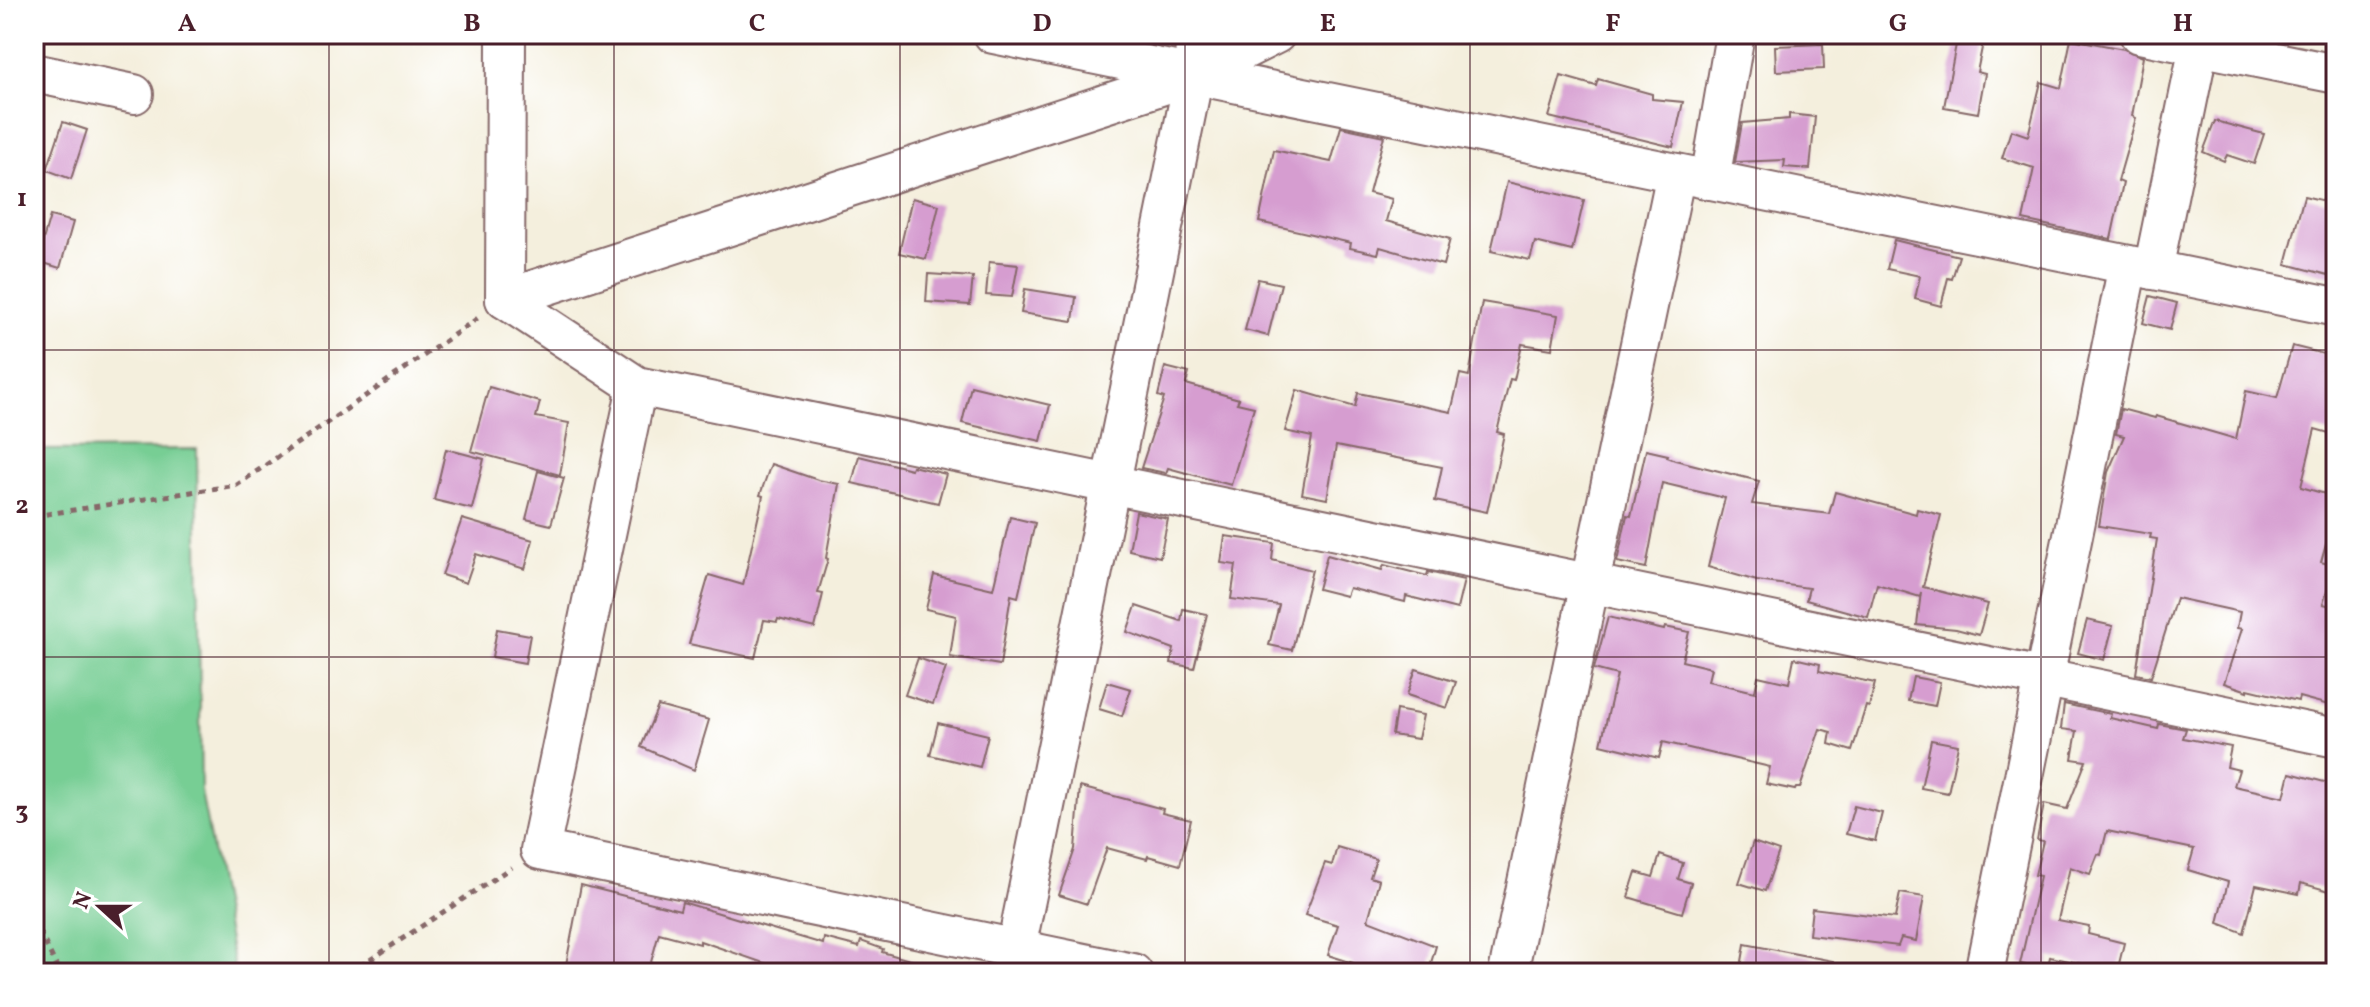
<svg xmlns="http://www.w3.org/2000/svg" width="2370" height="1007" font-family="Vollkorn,serif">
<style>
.green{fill:#77ce94;stroke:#607660;stroke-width:2}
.building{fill:#d69dd0}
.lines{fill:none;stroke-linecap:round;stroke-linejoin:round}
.minor-casing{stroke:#866869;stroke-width:42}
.path{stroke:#866869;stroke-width:5;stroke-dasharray:6 6;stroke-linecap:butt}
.minor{stroke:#fff;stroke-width:38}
.grid{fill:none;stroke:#4a1f2b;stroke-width:2;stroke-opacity:0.55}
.neatline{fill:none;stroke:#4a1f2b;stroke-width:3}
.grid-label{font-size:26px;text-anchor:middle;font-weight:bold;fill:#4a1f2b}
</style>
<rect width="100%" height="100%" fill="#fff"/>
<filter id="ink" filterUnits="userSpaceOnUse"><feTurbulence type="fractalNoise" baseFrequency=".0125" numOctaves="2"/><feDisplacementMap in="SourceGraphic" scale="16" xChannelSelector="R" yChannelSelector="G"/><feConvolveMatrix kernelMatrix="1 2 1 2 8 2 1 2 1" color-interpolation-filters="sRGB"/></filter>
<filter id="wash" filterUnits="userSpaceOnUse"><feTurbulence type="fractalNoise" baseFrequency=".006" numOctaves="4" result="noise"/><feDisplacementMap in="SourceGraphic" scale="32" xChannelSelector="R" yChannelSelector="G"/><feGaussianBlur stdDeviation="1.8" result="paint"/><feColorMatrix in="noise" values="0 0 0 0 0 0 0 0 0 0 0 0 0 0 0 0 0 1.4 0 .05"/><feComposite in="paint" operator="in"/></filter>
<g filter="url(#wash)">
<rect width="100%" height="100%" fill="#f4efdd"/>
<polygon class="green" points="197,449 201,791 235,973 34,973 34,450"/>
<g id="blocks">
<g class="building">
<polygon points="1958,34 1984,38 1977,72 1985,74 1978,113 1944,107"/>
<polygon points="2071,39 2124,49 2143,57 2132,116 2136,118 2118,181 2123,183 2111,239 2023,220 2034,168 2002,158 2011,130 2028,136 2041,82 2061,88"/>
<polygon points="1823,44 1824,69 1776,71 1775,46"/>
<polygon points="1561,76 1596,86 1598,79 1652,94 1652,99 1683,102 1673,147 1549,117"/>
<polygon points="1789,114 1815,117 1810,169 1784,167 1785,160 1735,162 1742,123 1789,119"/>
<polygon points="2215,121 2264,134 2254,164 2227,155 2224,161 2203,152"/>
<polygon points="63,122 87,130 71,179 47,170"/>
<polygon points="1341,127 1384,136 1369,193 1392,199 1386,221 1450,239 1443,265 1380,247 1378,254 1350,248 1351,243 1259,222 1274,150 1331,162"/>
<polygon points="1507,182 1584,200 1572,251 1535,242 1530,260 1491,251"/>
<polygon points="2304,196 2333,203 2327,227 2336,228 2336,277 2286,264"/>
<polygon points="912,198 939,205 926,259 899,253"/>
<polygon points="50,216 73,222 60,268 37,261"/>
<polygon points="1894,240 1959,256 1952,279 1948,278 1941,306 1915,299 1920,276 1887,269"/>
<polygon points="989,262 1018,265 1012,297 986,295"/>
<polygon points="928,274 973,277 970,305 926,302"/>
<polygon points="1258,279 1281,284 1268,336 1245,330"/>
<polygon points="1025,289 1076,297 1073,321 1021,313"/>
<polygon points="2150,296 2177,303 2170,330 2143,323"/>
<polygon points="1482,302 1558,315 1552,349 1522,344 1514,380 1510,379 1497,432 1504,434 1487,512 1435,501 1442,467 1336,446 1327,499 1302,494 1312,437 1285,431 1297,390 1355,407 1358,393 1451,412 1460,374 1469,376"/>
<polygon points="2292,346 2336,357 2336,435 2315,429 2301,487 2336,497 2336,508 2321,562 2335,566 2323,604 2336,607 2336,707 2299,697 2298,701 2248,689 2248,691 2224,683 2242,629 2237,628 2240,612 2176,598 2151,677 2136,674 2157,539 2150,538 2151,534 2099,526 2108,472 2124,436 2116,434 2121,409 2155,418 2156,416 2236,439 2246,391 2277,398"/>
<polygon points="1165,367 1189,373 1186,384 1239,399 1237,403 1254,407 1231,485 1168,468 1166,473 1141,468 1164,398 1158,396"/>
<polygon points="971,386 1050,405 1041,441 962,423"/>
<polygon points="489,387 540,402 536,417 569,423 560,475 471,451"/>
<polygon points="446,449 484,459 472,509 434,500"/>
<polygon points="1646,450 1668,455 1667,457 1675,460 1759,481 1752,504 1829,514 1835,492 1916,514 1917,509 1941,515 1923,587 1988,604 1979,635 1956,629 1917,625 1921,592 1920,597 1877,584 1868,617 1806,600 1809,588 1757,581 1708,567 1725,498 1662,483 1646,568 1617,562 1627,515 1631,516"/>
<polygon points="859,456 911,469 912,466 946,474 938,503 852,483"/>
<polygon points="771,464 818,480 839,484 826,558 828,559 818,593 823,594 815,628 778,619 777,622 764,620 755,658 689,644 709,575 743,585 763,496 760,495"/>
<polygon points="538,471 564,478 551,525 526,519"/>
<polygon points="1136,512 1168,519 1160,557 1129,550"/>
<polygon points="1010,517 1035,523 1018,597 1011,595 1000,665 950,657 956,616 926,609 934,575 993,589"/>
<polygon points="462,519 533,540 525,569 476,554 466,583 442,575"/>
<polygon points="1225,536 1274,543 1272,560 1312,570 1292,650 1269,645 1279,605 1231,599 1236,565 1221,563"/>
<polygon points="1327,555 1382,570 1384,565 1427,576 1428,572 1464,580 1457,609 1406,596 1405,602 1349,588 1346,596 1318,589"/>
<polygon points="1136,606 1181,621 1183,609 1207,614 1194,668 1171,663 1174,649 1127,632"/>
<polygon points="1608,617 1664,630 1665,627 1689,632 1682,661 1711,668 1708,681 1755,692 1758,676 1789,683 1794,658 1820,664 1819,671 1875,683 1869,707 1866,706 1852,751 1829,744 1831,732 1820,729 1800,788 1796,788 1795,790 1766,784 1770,767 1663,742 1659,758 1601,744 1617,675 1594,669"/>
<polygon points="2087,620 2113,626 2104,660 2078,653"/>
<polygon points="497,629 530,635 525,663 492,657"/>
<polygon points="918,658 946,668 933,704 905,695"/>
<polygon points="1416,669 1456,682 1447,708 1407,695"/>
<polygon points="1913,677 1940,682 1935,706 1908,701"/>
<polygon points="1107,682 1131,689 1122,716 1099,709"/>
<polygon points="2064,704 2111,714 2110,718 2158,729 2159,724 2186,729 2183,738 2231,747 2227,767 2239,770 2234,786 2284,797 2290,773 2336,785 2336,893 2301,883 2299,894 2256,885 2244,933 2218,923 2228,882 2188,870 2194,849 2107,831 2101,855 2098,854 2090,874 2070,867 2058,920 2089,926 2088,934 2124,943 2117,972 2050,957 2047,970 2020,964 2040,876 2035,875 2043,841 2037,840 2044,804 2067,809 2086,761 2072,759 2077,731 2061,729"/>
<polygon points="658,706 709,720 694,770 641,747"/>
<polygon points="1396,710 1423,715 1418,739 1392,735"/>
<polygon points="938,723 988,735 980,767 930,755"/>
<polygon points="1931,740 1958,745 1948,793 1921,788"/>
<polygon points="1080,787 1163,809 1162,813 1191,820 1180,865 1148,856 1147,859 1107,848 1087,904 1059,895 1075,849"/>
<polygon points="1854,806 1882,813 1875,841 1846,834"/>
<polygon points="1753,842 1779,851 1765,891 1739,883"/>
<polygon points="1337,847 1376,859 1370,877 1379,880 1368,920 1436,946 1428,973 1350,973 1353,963 1328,955 1338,925 1305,915 1325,863 1332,865"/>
<polygon points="1660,855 1683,863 1678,879 1691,883 1682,913 1628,897 1636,872 1653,877"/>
<polygon points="581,885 680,910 682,902 823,944 824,938 859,947 861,941 883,949 882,952 931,966 930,973 764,973 767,964 700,941 700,944 659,933 648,973 580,973 565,970"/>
<polygon points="1900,893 1924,897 1916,941 1901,938 1898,946 1809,935 1812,908 1895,918"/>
<polygon points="1745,944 1833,961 1832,973 1740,973"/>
</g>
</g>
</g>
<g filter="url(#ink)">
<use href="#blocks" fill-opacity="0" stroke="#866869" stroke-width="2"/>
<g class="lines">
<g class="minor-casing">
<g id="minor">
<polyline points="506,34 505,299 637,386 2336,738"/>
<polyline points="993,34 2336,307"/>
<polyline points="2139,34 2336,74"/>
<polyline points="34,73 134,94"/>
<polyline points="1710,180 1735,34"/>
<polyline points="2153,270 2199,46"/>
<polyline points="505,299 1194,75 1276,34"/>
<polyline points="637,386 540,850 1133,973"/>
<polyline points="1011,973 1194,75 1195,34"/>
<polyline points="1508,973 1676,173"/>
<polyline points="1984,973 2128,265"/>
</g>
</g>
<g class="path">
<polyline points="34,516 237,485 478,318"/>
<polyline points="34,921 60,973"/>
<polyline points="350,973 512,867"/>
</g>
<use href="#minor" class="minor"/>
</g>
</g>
<path class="grid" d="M329 34V973M614 34V973M900 34V973M1185 34V973M1470 34V973M1756 34V973M2041 34V973M34 350H2336M34 657H2336"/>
<rect width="2370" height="1007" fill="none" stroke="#fff" stroke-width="88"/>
<g transform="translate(100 907) rotate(291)" stroke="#ffffff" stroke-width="6" paint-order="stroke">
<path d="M0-6L14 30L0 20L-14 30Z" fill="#4a1f2b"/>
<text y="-12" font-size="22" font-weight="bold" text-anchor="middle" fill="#4a1f2b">N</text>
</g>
<rect x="44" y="44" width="2282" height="919" class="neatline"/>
<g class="grid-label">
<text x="187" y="31">A</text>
<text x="472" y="31">B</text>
<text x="757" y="31">C</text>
<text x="1042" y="31">D</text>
<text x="1328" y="31">E</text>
<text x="1613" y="31">F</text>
<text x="1898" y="31">G</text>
<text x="2183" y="31">H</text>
<text x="22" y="206">1</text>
<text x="22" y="513">2</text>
<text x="22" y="819">3</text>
</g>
</svg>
